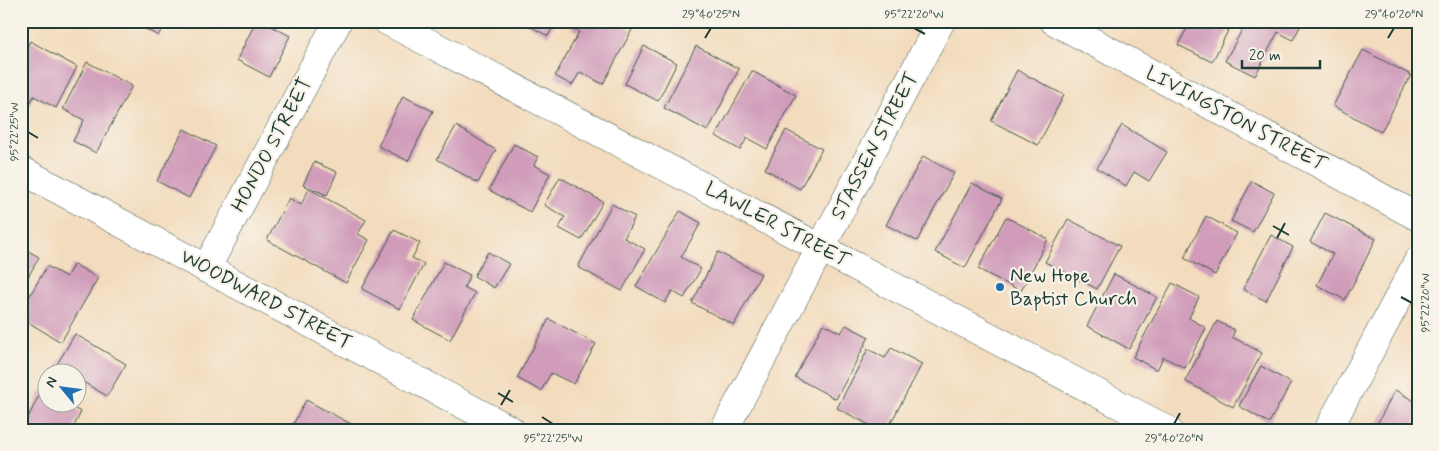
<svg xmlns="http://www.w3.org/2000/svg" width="1439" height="451" font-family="Mynerve,sans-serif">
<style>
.building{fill:#d09cba}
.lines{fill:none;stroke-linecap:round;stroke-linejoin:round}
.minor-casing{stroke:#3f5549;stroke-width:29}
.minor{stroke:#fff;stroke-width:28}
.ticks{fill:none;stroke:#1f3d34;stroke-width:2}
.poi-dot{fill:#1f6fb2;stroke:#f7f3e8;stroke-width:2}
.labels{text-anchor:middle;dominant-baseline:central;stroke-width:4.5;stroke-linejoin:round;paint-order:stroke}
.street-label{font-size:20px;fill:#1f3d34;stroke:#f7f3e8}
.poi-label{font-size:20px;fill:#1f3d34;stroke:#f7f3e8;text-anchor:start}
.neatline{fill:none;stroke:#1f3d34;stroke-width:2}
.ticks-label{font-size:12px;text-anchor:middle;fill:#1f3d34}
</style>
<rect width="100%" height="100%" fill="#f7f3e8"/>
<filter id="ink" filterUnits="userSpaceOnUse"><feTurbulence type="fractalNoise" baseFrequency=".02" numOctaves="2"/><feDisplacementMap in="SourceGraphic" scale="10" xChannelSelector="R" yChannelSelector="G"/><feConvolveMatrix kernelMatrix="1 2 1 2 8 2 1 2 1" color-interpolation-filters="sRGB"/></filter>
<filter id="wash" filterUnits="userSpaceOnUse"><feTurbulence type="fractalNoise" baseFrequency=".0096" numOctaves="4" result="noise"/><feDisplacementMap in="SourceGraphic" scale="20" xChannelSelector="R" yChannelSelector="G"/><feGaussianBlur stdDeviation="1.12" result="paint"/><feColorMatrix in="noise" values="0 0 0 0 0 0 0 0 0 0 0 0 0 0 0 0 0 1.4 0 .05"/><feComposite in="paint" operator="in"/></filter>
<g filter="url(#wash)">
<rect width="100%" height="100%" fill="#f3dcbd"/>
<g id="blocks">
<g class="building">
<polygon points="132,21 167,21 158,36"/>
<polygon points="256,21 262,21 290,36 269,77 237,60"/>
<polygon points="520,21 556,21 548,36"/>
<polygon points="575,21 615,21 632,30 603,84 580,72 572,85 555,76 579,32 571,28"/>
<polygon points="645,21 667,21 663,30"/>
<polygon points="1191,21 1233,21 1212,62 1178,45"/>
<polygon points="1247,21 1303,21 1293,40 1278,32 1255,76 1225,61"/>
<polygon points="30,41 77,67 56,108 34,96 24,115 21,113 21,58"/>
<polygon points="644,46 677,63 658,101 625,84"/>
<polygon points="696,46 739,69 708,131 664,108"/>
<polygon points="1363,50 1411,75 1381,132 1333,106"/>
<polygon points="87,62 132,86 96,153 73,141 84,120 63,109"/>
<polygon points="1017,70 1064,95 1038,145 991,121"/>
<polygon points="752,71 796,95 767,149 747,138 740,150 716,136"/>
<polygon points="403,96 433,111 408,161 378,146"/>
<polygon points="1122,125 1167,152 1149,181 1134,172 1126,186 1097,168"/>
<polygon points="456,126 496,150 478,183 437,159"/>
<polygon points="184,129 216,146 189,198 157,181"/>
<polygon points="786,130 822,149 800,189 765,169"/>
<polygon points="514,144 538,157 534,165 550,174 530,212 489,190"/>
<polygon points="923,156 954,173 917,241 886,225"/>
<polygon points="314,162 337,172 327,195 303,185"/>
<polygon points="560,177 603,202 581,240 559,228 565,217 544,205"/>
<polygon points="1252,181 1274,193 1253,232 1231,221"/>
<polygon points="972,183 1002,199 965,268 935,252"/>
<polygon points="309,189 366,220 358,234 369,240 346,283 267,240 289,198 301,205"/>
<polygon points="612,204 635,217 624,238 645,249 622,291 578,267"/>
<polygon points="680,211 701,223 681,257 701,269 684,298 672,291 665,303 636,286"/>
<polygon points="1325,213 1376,239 1345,300 1317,285 1333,254 1310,242"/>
<polygon points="1206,216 1237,233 1215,275 1184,258"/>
<polygon points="1006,217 1048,239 1021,291 978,269"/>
<polygon points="1068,219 1120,246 1097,289 1045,262"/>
<polygon points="394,230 420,243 412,258 424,264 400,309 362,289"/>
<polygon points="1271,235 1293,247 1266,301 1243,289"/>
<polygon points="21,247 39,257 21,290"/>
<polygon points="488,252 509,264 494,288 474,276"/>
<polygon points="718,252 761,274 734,325 692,303"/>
<polygon points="444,262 470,275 464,287 475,293 450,340 413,320"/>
<polygon points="74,264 98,278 61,342 21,318 21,311 47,266 66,277"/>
<polygon points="1114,274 1157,297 1129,349 1087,326"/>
<polygon points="1172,283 1199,297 1189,318 1206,328 1185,368 1163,357 1157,370 1133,357"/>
<polygon points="549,319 596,344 574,384 551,373 541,391 517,378"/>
<polygon points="1217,321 1235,330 1232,337 1262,353 1233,407 1185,381"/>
<polygon points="823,324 841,333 846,325 869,337 836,399 795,377"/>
<polygon points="75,334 126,364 107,396 78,379 78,374 68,374 56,366"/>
<polygon points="891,348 922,364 887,430 879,430 837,408 868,349 885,358"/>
<polygon points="1261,366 1291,383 1269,423 1239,406"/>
<polygon points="1395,390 1418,403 1418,417 1414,424 1418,426 1418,430 1374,430"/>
<polygon points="41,391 48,394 48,404 65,404 81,412 72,430 22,430"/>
<polygon points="306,400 351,424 348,430 290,430"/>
</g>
</g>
</g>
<g filter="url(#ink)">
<use href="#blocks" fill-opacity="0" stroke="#3f5549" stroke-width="1"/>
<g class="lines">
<g class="minor-casing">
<g id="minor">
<polyline points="387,21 1168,430"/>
<polyline points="1054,21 1418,217"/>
<polyline points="21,170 511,430"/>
<polyline points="206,269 338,21"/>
<polyline points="724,430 941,21"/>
<polyline points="1328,430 1418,261"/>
</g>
</g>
<use href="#minor" class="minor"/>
</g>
</g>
<path class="ticks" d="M914 28 925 34M705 38 711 28M1388 38 1394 28M28 132 38 138M1273 226 1289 235M1277 238 1285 223M1401 297 1412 303M498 393 513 402M501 405 510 390M542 417 553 424M1174 424 1180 413"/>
<circle class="poi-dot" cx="1000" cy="287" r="5"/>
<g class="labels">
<g class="street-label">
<text transform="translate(1236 119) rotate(28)">LIVINGSTON STREET</text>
<text transform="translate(272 145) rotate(-62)">HONDO STREET</text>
<text transform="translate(875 146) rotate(-62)">STASSEN STREET</text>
<text transform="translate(777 225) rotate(28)">LAWLER STREET</text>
<text transform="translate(266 300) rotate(28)">WOODWARD STREET</text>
</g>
<g class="poi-label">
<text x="1010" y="276">New Hope<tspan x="1010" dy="23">Baptist Church</tspan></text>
</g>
</g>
<rect width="1439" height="451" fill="none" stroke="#f7f3e8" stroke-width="55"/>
<g transform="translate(62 388) rotate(299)"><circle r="24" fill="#f7f3e8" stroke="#a1aaa0"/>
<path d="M0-4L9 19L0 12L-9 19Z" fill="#1f6fb2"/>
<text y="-8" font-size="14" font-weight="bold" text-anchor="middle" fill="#1f3d34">N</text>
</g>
<path d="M1242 60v8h78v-8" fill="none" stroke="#1f3d34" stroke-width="2.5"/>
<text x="1249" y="60" font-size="15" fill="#1f3d34" stroke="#f7f3e8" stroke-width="4" paint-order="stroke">20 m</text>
<rect x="28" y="28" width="1384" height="396" class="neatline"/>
<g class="ticks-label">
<text x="711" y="18">29°40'25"N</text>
<text x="914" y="18">95°22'20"W</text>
<text x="1394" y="18">29°40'20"N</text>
<text transform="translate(14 132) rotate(-90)" y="4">95°22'25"W</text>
<text transform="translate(1425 303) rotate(-90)" y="4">95°22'20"W</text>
<text x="553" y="442">95°22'25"W</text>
<text x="1174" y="442">29°40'20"N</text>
</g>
</svg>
